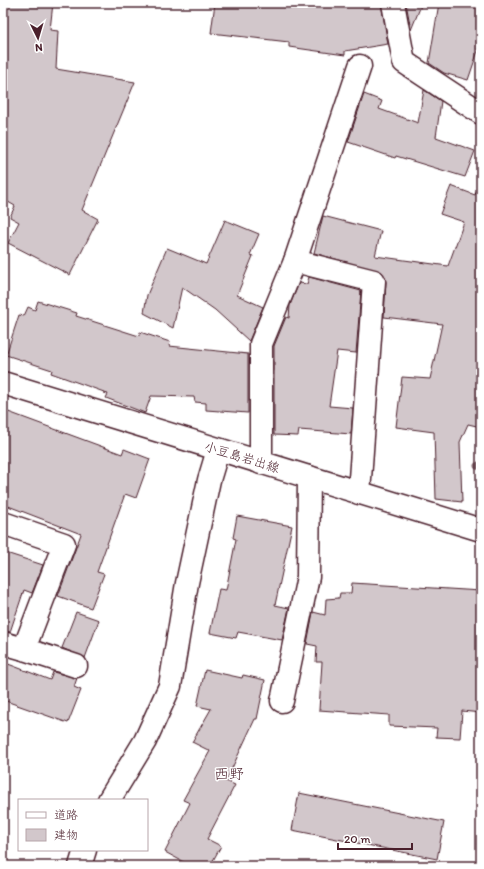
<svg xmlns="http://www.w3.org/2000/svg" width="484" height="869" font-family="Itim,'Klee One',sans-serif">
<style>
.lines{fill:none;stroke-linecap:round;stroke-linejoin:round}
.stream{stroke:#91787e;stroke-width:7}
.building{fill:#d2c7cb;stroke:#4a1f2b}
.street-casing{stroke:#4a1f2b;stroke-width:25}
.secondary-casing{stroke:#4a1f2b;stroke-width:25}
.street{stroke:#fff;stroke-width:22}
.secondary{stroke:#fff;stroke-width:22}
.labels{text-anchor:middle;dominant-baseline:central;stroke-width:3;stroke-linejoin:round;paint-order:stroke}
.street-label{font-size:13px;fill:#4a1f2b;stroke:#fff}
.quarter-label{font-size:15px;fill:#4a1f2b;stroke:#fff}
</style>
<rect width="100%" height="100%" fill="#fff"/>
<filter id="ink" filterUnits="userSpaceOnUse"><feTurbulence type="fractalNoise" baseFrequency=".025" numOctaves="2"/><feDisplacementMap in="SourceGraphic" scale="8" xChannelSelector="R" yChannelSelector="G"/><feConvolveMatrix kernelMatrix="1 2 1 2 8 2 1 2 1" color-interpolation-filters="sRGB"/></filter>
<g filter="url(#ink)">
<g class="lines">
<polyline class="stream" points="477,466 481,464"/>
</g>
<g class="building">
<polygon points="3,3 53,3 50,30 58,31 56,69 135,82 82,210 98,219 70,275 8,243 19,222 10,217 15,206 3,199"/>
<polygon points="215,3 381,3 388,44 345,51 345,55 289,47 289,42 211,33"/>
<polygon points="406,3 422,3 411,30"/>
<polygon points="439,3 481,3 481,42 468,80 444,73 429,63"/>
<polygon points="424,90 441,101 436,137 475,151 465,177 396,156 395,158 348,142 364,94 382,101 379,109 418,123"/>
<polygon points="479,183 481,183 481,427 468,424 460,442 462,502 436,499 434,432 396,427 402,377 430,379 442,324 384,317 386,282 382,272 314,253 323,216 381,231 375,256 448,266 464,222 440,214 451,186 475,195"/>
<polygon points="225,220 259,234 250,255 253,256 237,295 263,307 249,341 215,310 182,287 173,328 144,313 147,295 167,248 206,264"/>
<polygon points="309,277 361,291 356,353 337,351 329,406 353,408 351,434 299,430 298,436 274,435 274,346 286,317 289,318 290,305 299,283 307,284"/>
<polygon points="38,301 77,313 76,316 139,336 140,332 170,342 169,346 248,354 248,413 206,410 206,403 195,402 194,397 151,396 145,413 106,398 108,394 104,393 104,392 51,373 52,370 6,355 19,315 24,316 28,307 35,310"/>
<polygon points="3,410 122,454 124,449 150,459 136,498 125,494 97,572 104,574 91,608 58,596 81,534 3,504"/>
<polygon points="237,516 292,526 275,605 289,608 282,640 238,632 236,638 210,633 219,589 226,590 236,539 233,538"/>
<polygon points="3,552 43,565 32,593 24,590 10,632 3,631"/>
<polygon points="352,583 481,591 481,713 462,711 460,738 436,737 437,728 389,726 389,715 319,710 322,662 316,662 317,646 307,644 313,612 325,615 326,599 339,598 340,593 351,593"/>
<polygon points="76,612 99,620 85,658 62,648"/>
<polygon points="3,662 50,680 53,672 77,678 74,687 81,690 68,723 3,700"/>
<polygon points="205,670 242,678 243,675 265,680 257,719 255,719 226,781 235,785 207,839 221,846 210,866 191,866 165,852 190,803 183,800 210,751 192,742 211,709 197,706"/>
<polygon points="299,793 444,822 437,859 292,830"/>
</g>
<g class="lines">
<g class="street-casing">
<g id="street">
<polyline points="393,3 404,62 481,113"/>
<polyline points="295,261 374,281 359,493"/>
<polyline points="261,463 261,344 295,261 360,66"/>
<polyline points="3,523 64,544 24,649 76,666"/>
<polyline points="3,643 24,649"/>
<polyline points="282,701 308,577 309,477"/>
<polyline points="109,800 145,741 170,686 187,583 209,480 218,450"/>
<polyline points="80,866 85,850"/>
</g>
</g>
<g class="secondary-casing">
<polyline id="secondary" points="3,383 481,530"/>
</g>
<use href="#street" class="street"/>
<use href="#secondary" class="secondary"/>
</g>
</g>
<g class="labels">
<g class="street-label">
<text transform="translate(242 457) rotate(17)">小豆島岩出線</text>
</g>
<g class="quarter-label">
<text x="229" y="774">西野</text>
</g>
</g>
<rect width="484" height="869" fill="none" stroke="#fff" stroke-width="16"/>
<rect x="8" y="8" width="468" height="853" fill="none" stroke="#4a1f2b" stroke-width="1.5" filter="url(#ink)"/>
<rect x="18" y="799" width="130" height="52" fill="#ffffff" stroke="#b7a5aa"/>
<rect x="26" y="812" width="20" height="6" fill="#ffffff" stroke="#b7a5aa"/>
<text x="54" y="819" font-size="12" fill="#4a1f2b">道路</text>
<rect x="26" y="829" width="20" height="12" fill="#d2c7cb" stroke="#b7a5aa"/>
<text x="54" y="839" font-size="12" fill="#4a1f2b">建物</text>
<g transform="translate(38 38) rotate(175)" stroke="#ffffff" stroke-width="3" paint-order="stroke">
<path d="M0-3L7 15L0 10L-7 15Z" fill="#4a1f2b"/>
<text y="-6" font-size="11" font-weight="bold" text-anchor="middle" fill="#4a1f2b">N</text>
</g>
<path d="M338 843v6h74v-6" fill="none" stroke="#4a1f2b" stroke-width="2"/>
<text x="344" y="843" font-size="12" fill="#4a1f2b" stroke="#ffffff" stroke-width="3" paint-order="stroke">20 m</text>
</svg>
